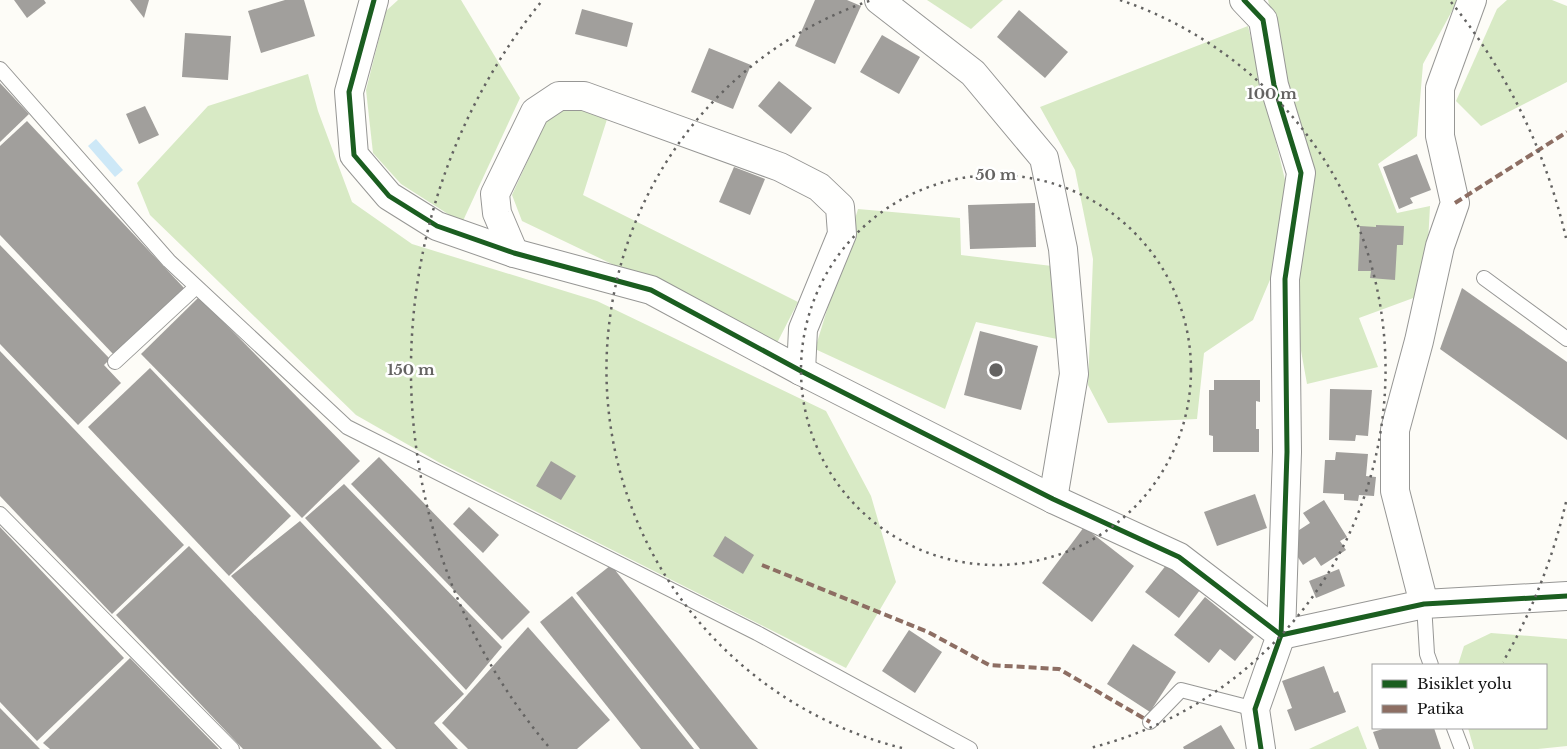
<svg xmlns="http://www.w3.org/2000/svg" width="1567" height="749" font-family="'Libre Baskerville',serif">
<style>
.forest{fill:#d8eac5}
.water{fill:#cde8f7}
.building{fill:#a19f9c}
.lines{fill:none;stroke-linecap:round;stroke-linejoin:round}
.service-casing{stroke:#979795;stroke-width:16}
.minor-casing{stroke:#979795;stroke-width:30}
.service{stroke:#fffffe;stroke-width:14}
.minor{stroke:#fffffe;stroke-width:28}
.quiet{stroke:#8d6e63;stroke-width:4;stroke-dasharray:8 4;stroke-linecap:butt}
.cycleway-casing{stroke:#fff;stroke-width:8}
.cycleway{stroke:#1b5e20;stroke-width:5}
.ring{fill:none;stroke:#646362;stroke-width:2.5;stroke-dasharray:2.5 5}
.centre{fill:#646362;stroke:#fff;stroke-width:2.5}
.ring-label{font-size:15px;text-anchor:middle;font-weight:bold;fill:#646362;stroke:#fff;stroke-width:5;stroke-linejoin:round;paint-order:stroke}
</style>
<rect width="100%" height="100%" fill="#fdfcf7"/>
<g class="forest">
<polygon points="398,0 461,0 520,98 462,223 401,184 373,153 366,90 386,11"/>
<polygon points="927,0 1003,0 971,29"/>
<polygon points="1268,0 1458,0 1423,64 1417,136 1378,164 1397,213 1430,206 1427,261 1416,297 1359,318 1378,367 1307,384 1293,306 1314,185 1292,105"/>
<polygon points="1507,0 1552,0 1567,6 1567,82 1481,126 1456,101 1497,9"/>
<polygon points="1248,26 1286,184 1272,275 1253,320 1204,353 1197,419 1108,423 1088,385 1093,259 1075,170 1040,107"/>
<polygon points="308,74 318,111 352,202 412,244 597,301 826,411 871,496 896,582 846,668 440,463 356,415 150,215 137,183 208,106"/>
<polygon points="568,107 609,113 583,195 798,302 777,343 522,221 512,195 549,114"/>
<polygon points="858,209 960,218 961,255 1052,266 1057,339 976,322 945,409 815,349"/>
<polygon points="1491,633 1567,639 1567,746 1538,749 1474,749 1468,728 1546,728 1546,665 1458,665 1464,646"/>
<polygon points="1358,726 1367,749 1309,749"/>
</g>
<polygon class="water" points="96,139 123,170 115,177 88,146"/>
<g class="building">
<polygon points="14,0 44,0 46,3 27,18"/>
<polygon points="130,0 149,0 144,18"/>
<polygon points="285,0 304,0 315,36 261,53 248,11"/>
<polygon points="815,0 847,0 861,6 835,64 795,46"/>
<polygon points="582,9 633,23 627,47 575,34"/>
<polygon points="1019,10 1068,52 1045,78 997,37"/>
<polygon points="185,33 231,36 228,80 182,77"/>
<polygon points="882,35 920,57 899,94 860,72"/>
<polygon points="709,48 751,65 733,109 691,92"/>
<polygon points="779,81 812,108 791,134 758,106"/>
<polygon points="0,83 29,114 0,142"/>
<polygon points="145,106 159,135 139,144 126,114"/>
<polygon points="27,121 184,288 114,355 0,235 0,146"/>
<polygon points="1417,154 1431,190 1410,198 1413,203 1399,209 1383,167"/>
<polygon points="734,167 765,179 750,215 719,202"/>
<polygon points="1035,203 1036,247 970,249 968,205"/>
<polygon points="1376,225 1404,226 1403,245 1397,245 1395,280 1370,278 1371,271 1358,271 1360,226 1376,227"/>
<polygon points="0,245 110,359 104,365 121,383 78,425 0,344"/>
<polygon points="1462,288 1567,362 1567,440 1440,349"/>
<polygon points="199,297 360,461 302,518 141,354"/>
<polygon points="980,331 1038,346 1021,410 964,395"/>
<polygon points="0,351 184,545 112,614 0,496"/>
<polygon points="150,368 291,516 229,576 88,427"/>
<polygon points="1214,380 1260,380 1260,402 1256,401 1256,429 1259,429 1259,452 1213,452 1213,436 1209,435 1209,390 1214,390"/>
<polygon points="1330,389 1372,390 1368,436 1356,435 1355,441 1329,440"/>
<polygon points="1336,452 1368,454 1366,476 1376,477 1374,496 1359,495 1358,501 1344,500 1344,494 1323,493 1325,460 1335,460"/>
<polygon points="379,457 530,612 502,640 351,484"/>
<polygon points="551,461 576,476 561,500 536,486"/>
<polygon points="344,484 502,647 466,690 305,518"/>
<polygon points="1255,494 1267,528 1217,546 1204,512"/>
<polygon points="1324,500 1347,537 1340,541 1346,550 1321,566 1315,557 1303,565 1290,545 1293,534 1310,523 1303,513"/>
<polygon points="469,507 499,535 483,553 453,524"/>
<polygon points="300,521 464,694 434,723 458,749 396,749 231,576"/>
<polygon points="0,527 124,658 37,741 0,702"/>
<polygon points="1084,527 1134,566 1092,622 1042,583"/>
<polygon points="725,536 754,555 743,574 713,556"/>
<polygon points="189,546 382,749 243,749 116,615"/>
<polygon points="1167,564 1200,590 1179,618 1145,592"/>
<polygon points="611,565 758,749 700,749 576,593"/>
<polygon points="1339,569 1345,586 1316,598 1309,581"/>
<polygon points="572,596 694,749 641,749 540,622"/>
<polygon points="1205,597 1254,637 1235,661 1220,649 1209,663 1174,635"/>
<polygon points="528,627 610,720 577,749 468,749 442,723"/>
<polygon points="909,630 942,652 915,693 882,671"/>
<polygon points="1133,644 1176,672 1150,712 1107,684"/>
<polygon points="130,658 219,749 50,749 43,743"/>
<polygon points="1324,666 1334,693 1338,691 1346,712 1295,731 1287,710 1292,708 1282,681"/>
<polygon points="0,708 40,749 0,749"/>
<polygon points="1221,725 1235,749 1184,749 1183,747"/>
<polygon points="1386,728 1434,728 1441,749 1379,749 1373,732"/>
</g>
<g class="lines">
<g class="service-casing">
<g id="service">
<polyline points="0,69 169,261 347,427 757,633 970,749"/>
<polyline points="1484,278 1567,339"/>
<polyline points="115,362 196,287"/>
<polyline points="0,514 232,749"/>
<polyline points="1424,604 1427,654 1431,665"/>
<polyline points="1150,722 1181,690 1255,709"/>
<polyline points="1454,728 1462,749"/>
</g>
</g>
<g class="minor-casing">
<g id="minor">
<polyline points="374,0 349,92 354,155 389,196 437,226 514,253 651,290 801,371 1053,499 1179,557 1281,635 1255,709 1261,749"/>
<polyline points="879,0 973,73 1044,158 1063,249 1074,374 1053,499"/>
<polyline points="1244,0 1263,20 1274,85 1301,173 1285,279 1287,452 1281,635 1424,604 1567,596"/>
<polyline points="514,253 497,213 495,194 535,112 559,96 584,96 780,167 819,187 840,207 842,234 803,329 801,371"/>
<polyline points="1424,604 1395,491 1395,430 1419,341 1440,246 1455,203 1440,136 1440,88 1472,0"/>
</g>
</g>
<use href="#service" class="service"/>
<use href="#minor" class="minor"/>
<g class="quiet">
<polyline points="1455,203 1567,132"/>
<polyline points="762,565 928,632 989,665 1059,669 1150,722"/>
</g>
<g class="cycleway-casing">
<g id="cycleway">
<polyline points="374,0 349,92 354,155 389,196 437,226 514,253 651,290 801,371 1053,499 1179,557 1281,635 1255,709 1261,749"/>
<polyline points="1244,0 1263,20 1274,85 1301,173 1285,279 1287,452 1281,635 1424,604 1567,596"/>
</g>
</g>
<use href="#cycleway" class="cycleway"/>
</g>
<g class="ring">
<circle cx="996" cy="370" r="195"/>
<path d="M902 748A390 390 0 0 1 872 0M1120 0A390 390 0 0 1 1090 748"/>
<path d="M1566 502A585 585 0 0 1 1503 662M548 746A585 585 0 0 1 541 2M1451 2A585 585 0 0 1 1566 238"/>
</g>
<circle cx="996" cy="370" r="8" class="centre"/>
<g class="ring-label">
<text x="1272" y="99">100 m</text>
<text x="996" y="180">50 m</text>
<text x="411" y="375">150 m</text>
</g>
<rect x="1372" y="664" width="175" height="65" fill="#ffffff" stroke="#a0a0a0"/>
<rect x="1382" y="680" width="25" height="8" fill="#1b5e20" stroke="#a0a0a0"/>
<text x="1417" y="689" font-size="15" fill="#111111">Bisiklet yolu</text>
<rect x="1382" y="705" width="25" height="8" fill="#8d6e63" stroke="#a0a0a0"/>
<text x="1417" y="714" font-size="15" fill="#111111">Patika</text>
</svg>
